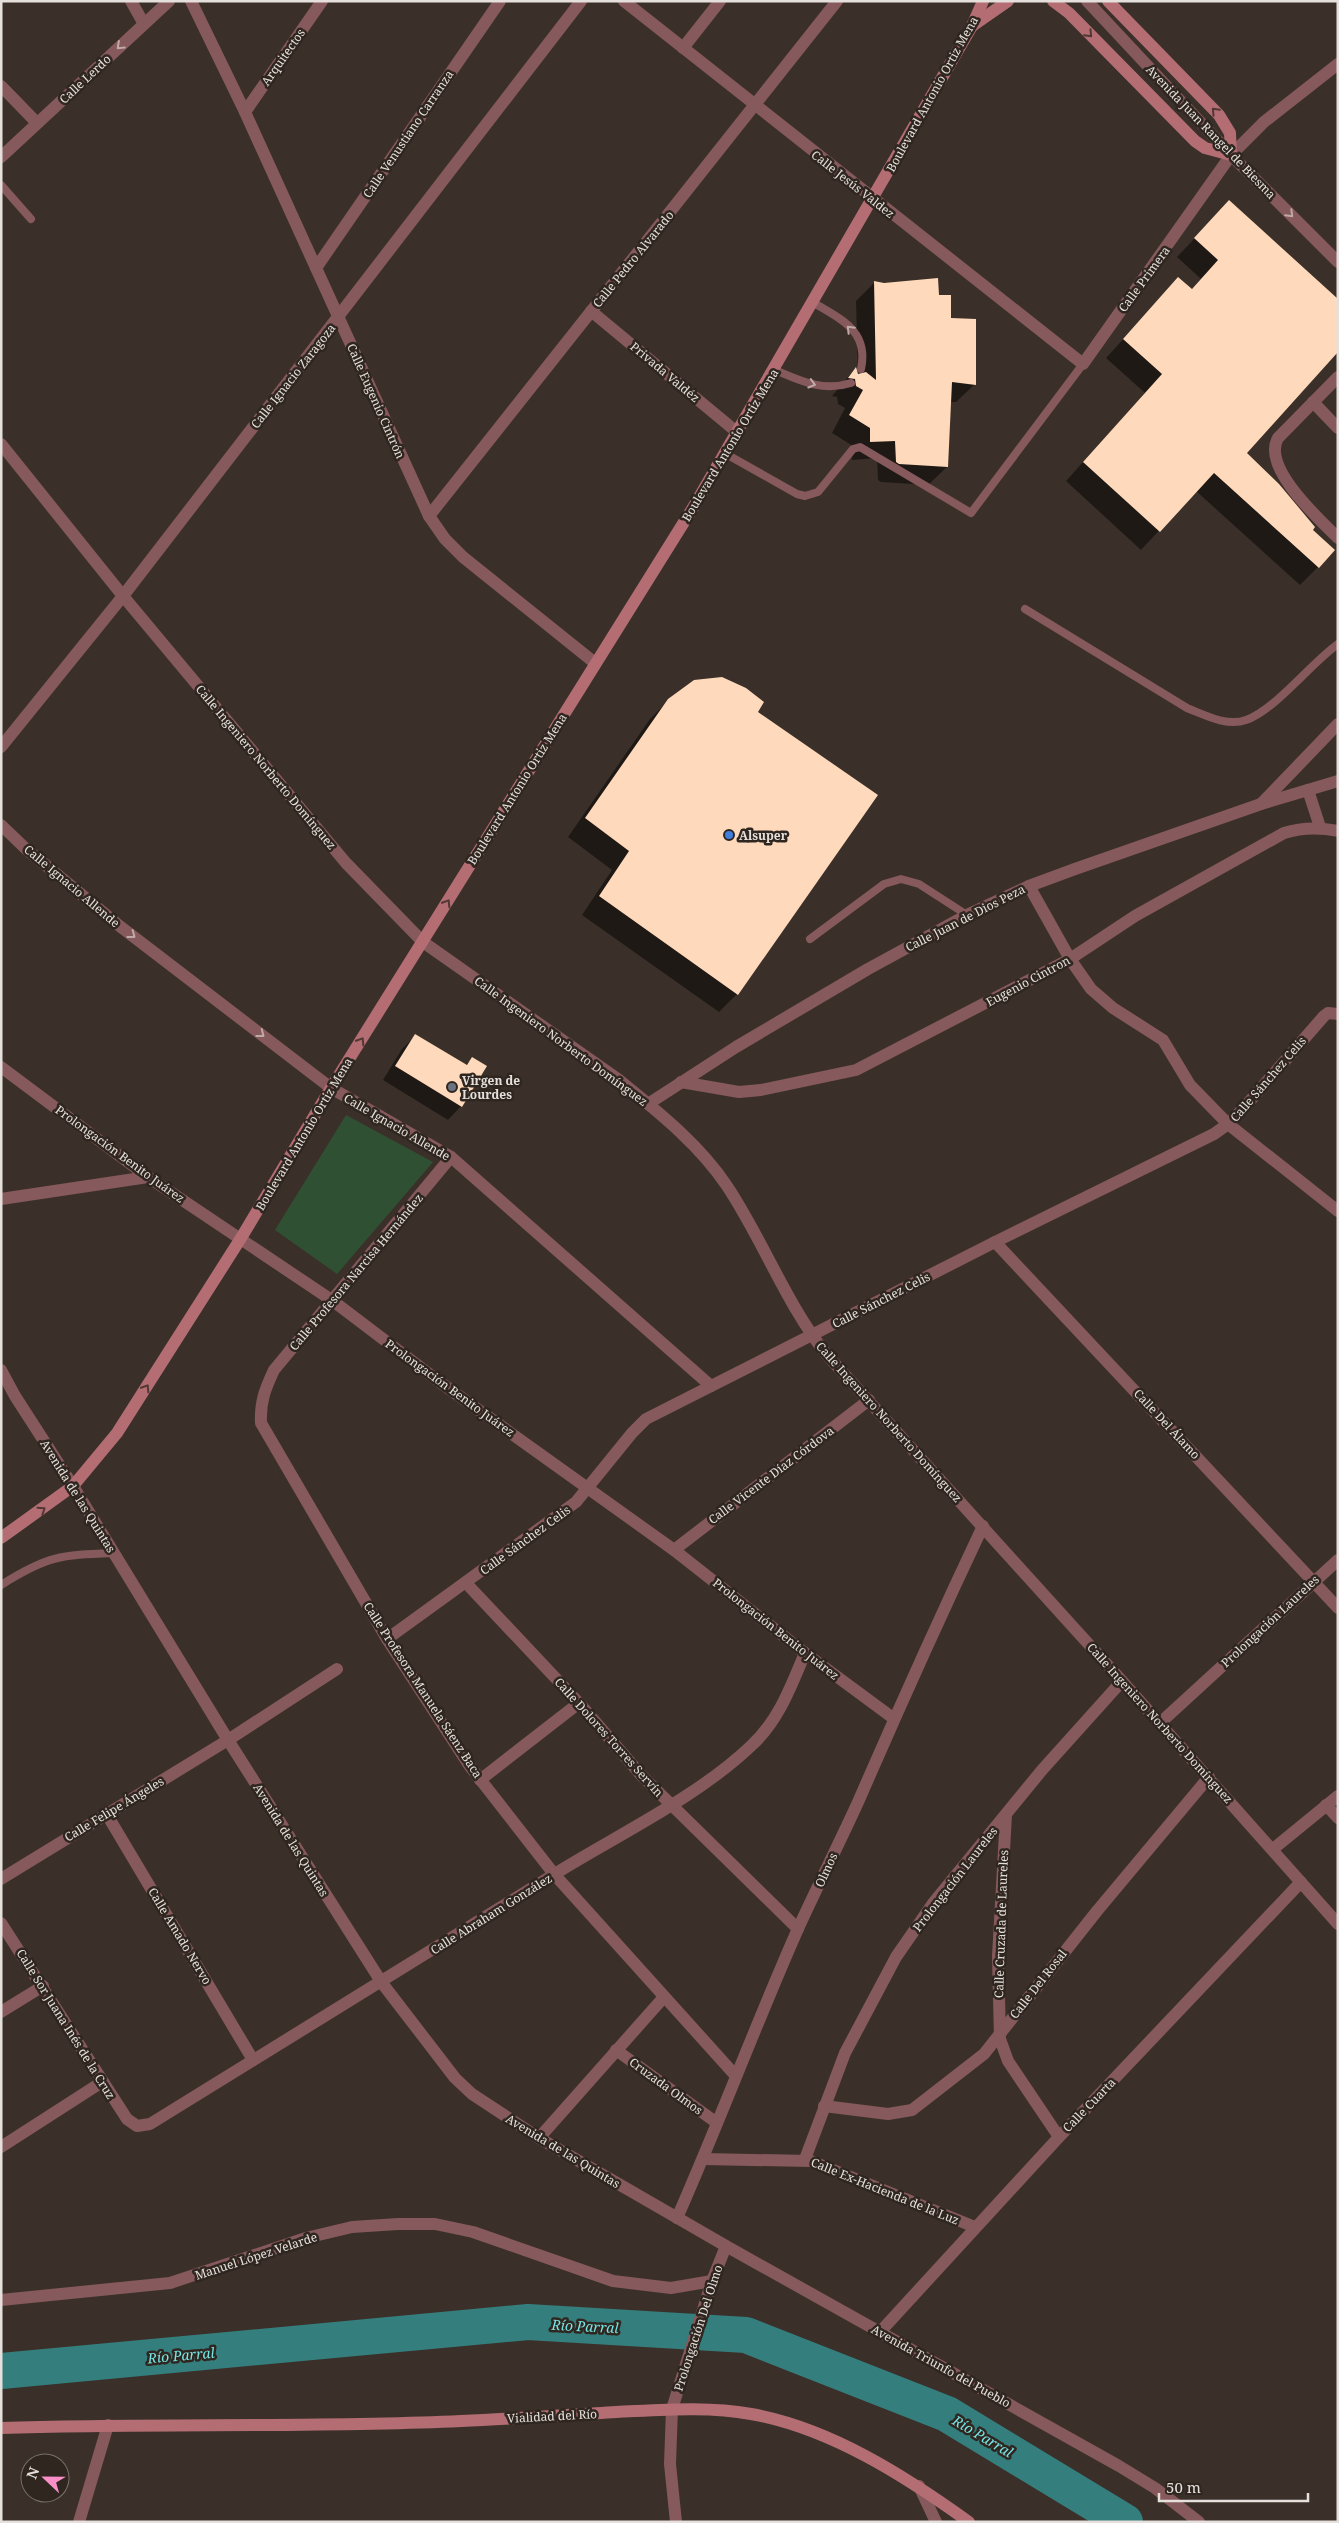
<svg xmlns="http://www.w3.org/2000/svg" width="1339" height="2523" font-family="'Noto Serif',serif">
<style>
.green{fill:#2f5033}
.shadow{fill:#0007}
.lines{fill:none;stroke-linecap:round;stroke-linejoin:round}
.river{stroke:#357e7e;stroke-width:36}
.building{fill:#ffd9bb}
.service{stroke:#86595c;stroke-width:8}
.minor{stroke:#86595c;stroke-width:12}
.tertiary{stroke:#86595c;stroke-width:12}
.secondary{stroke:#b36d73;stroke-width:12}
.oneway{stroke:#503835}
.oneway2{stroke:#c0aaa9}
.shop-dot{fill:#3f7fe0;stroke:#2f2620;stroke-width:2}
.worship-dot{fill:#6b7280;stroke:#2f2620;stroke-width:2}
.labels{text-anchor:middle;dominant-baseline:central;stroke-width:5;stroke-linejoin:round;paint-order:stroke}
.street-label{font-size:12px;fill:#e6e0dc;stroke:#2f2620}
.poi-label{font-size:12px;font-weight:bold;fill:#e6e0dc;stroke:#2f2620;text-anchor:start}
.water-label{font-size:14px;font-style:italic;fill:#76e5e4;stroke:#2f2620}
</style>
<rect width="100%" height="100%" fill="#3a3029"/>
<polygon class="green" points="346,1115 433,1162 337,1274 275,1230"/>
<g class="shadow">
<polygon points="1229,202 1245,453 1311,530 1318,567 1300,585 1196,491 1141,550 1066,481 1145,393 1106,358 1178,279 1191,290 1201,279 1177,257"/>
<polygon points="875,282 938,296 975,384 956,402 950,402 947,467 928,485 881,482 878,480 877,458 852,460 853,446 832,433 845,408 838,404 837,397 832,396 855,369 858,375 856,301"/>
<polygon points="669,700 757,712 737,994 719,1012 582,915 612,870 568,837 650,719"/>
<polygon points="416,1035 465,1066 472,1059 461,1106 448,1120 383,1080 402,1049"/>
</g>
<g class="lines">
<polyline class="river" points="1,2371 528,2322 746,2335 947,2414 1125,2522"/>
</g>
<g class="building">
<polygon points="1229,200 1338,299 1338,352 1247,453 1279,484 1315,527 1313,530 1335,550 1319,568 1214,473 1160,532 1083,462 1162,374 1123,339 1178,277 1192,289 1218,260 1194,238"/>
<polygon points="938,278 939,295 951,295 951,318 976,319 976,385 952,382 948,467 899,464 896,462 895,441 870,442 870,428 849,415 863,390 856,386 855,379 848,378 856,367 858,374 866,372 876,380 874,281 884,283"/>
<polygon points="722,677 746,688 764,702 758,712 878,795 738,995 599,896 629,851 585,818 668,699 694,680"/>
<polygon points="415,1034 467,1065 472,1057 487,1066 462,1107 395,1066"/>
</g>
<g class="lines">
<g class="service">
<polyline points="1,185 31,219"/>
<path d="M814 303C842 320 869 331 861 369"/>
<path d="M775 370C801 381 823 392 851 383"/>
<polyline points="726,454 797,494 805,496 818,492 853,449 860,447 971,513 1083,364"/>
<path d="M1025 609 1187 708C1205 715 1227 727 1246 720 1275 710 1311 663 1338 644"/>
<polyline points="810,939 884,884 901,879 919,884 967,915"/>
<path d="M1 1585C47 1556 60 1555 113 1553"/>
</g>
<g class="minor">
<polyline points="131,1 144,24"/>
<polyline points="191,1 245,112 429,516 445,539 463,557 595,663"/>
<polyline points="624,1 1083,364 1231,155 1264,122 1338,64"/>
<polyline points="683,48 720,1"/>
<polyline points="1,86 37,123"/>
<polyline points="245,112 322,1"/>
<polyline points="316,268 500,1"/>
<polyline points="591,311 738,433"/>
<path d="M1338 377 1278 438C1261 467 1319 519 1338 538"/>
<polyline points="1313,402 1338,428"/>
<path d="M1 444 123 596 346 863 423 942 619 1080C657 1111 699 1144 727 1186 763 1240 786 1304 827 1355L1122 1681 1338 1924"/>
<polyline points="429,516 837,1"/>
<polyline points="1308,790 1320,827"/>
<polyline points="1261,804 1338,724"/>
<polyline points="1,825 25,848 117,924 331,1088 451,1157 711,1386"/>
<polyline points="1029,886 1070,959 1091,989 1113,1008 1163,1040 1190,1085 1228,1124 1338,1211"/>
<polyline points="1,1067 148,1177 333,1301 441,1383 674,1550 805,1653 893,1718"/>
<path d="M681 1082 739 1092 761 1090 856 1070 1070 959 1135 916 1284 833C1303 827 1319 827 1338 831"/>
<polyline points="648,1104 736,1047 868,969 967,915 1029,886 1075,869 1261,804 1338,781"/>
<path d="M451 1157 274 1370C265 1389 260 1402 261 1423L387 1639 469 1765 554 1874 735 2075"/>
<polyline points="1,1199 148,1177"/>
<polyline points="995,1242 1338,1608"/>
<polyline points="674,1550 869,1400"/>
<polyline points="466,1583 579,1703 642,1776 798,1929"/>
<polyline points="387,1639 576,1502 632,1433 646,1419 995,1242 1214,1134 1228,1124 1242,1110 1324,1016 1328,1013 1338,1014"/>
<polyline points="1160,1723 1338,1560"/>
<polyline points="480,1780 579,1703"/>
<polyline points="1326,1805 1338,1818"/>
<polyline points="106,1813 253,2060"/>
<polyline points="1006,1815 998,1956 1000,2039 1008,2061 1059,2137"/>
<polyline points="1273,1849 1338,1796"/>
<polyline points="1,1879 228,1740 337,1669"/>
<path d="M1 1923 127 2119 137 2126 150 2124C285 2041 419 1958 553 1875 617 1835 698 1797 752 1745 779 1720 791 1686 805 1653"/>
<polyline points="1,2012 43,1986"/>
<polyline points="616,2050 717,2123"/>
<polyline points="824,2106 888,2114 912,2110 984,2054 1097,1911 1209,1777"/>
<polyline points="539,2138 664,1997"/>
<polyline points="1,2147 102,2082"/>
<polyline points="703,2159 811,2161 975,2227"/>
<polyline points="805,2159 845,2053 896,1957 934,1902 1042,1770 1122,1681"/>
<path d="M677 2218C719 2123 755 2026 797 1931 817 1887 839 1844 859 1800 899 1708 940 1617 983 1526"/>
<polyline points="1,2300 170,2283 306,2238 352,2227 398,2224 435,2224 473,2232 613,2281 671,2288 712,2281"/>
<polyline points="880,2332 1059,2137 1301,1882"/>
<polyline points="919,2486 936,2522"/>
<polyline points="79,2522 108,2425"/>
<polyline points="676,2522 670,2464 672,2409 712,2281 726,2246"/>
</g>
<g class="tertiary">
<polyline points="1087,1 1231,155 1338,262"/>
<polyline points="1,157 169,1"/>
<polyline points="1,747 123,596 581,1"/>
<polyline points="1,1370 15,1396 73,1486 228,1740 382,1983 455,2078 472,2094 539,2138 726,2246 1119,2466 1155,2488 1199,2522"/>
</g>
<g class="secondary">
<polyline points="1053,1 1069,13 1195,141 1205,148 1231,155 1230,133 1219,115 1108,1"/>
<polyline points="972,26 1008,1"/>
<polyline points="1,1538 73,1486 117,1433 241,1238 331,1088 694,506 972,26 983,1"/>
<path d="M1 2428C154 2423 309 2428 461 2421 513 2419 565 2415 616 2412 661 2410 707 2406 751 2414 830 2428 905 2476 969 2522"/>
</g>
</g>
<defs><path id="oneway-chevron" d="M-2-3.5L2.5 0L-2 3.5" fill="none" stroke-width="1.6" stroke-linecap="round" stroke-linejoin="round" transform="scale(1.25)"/></defs>
<g class="oneway">
<use href="#oneway-chevron" transform="translate(1089 34) rotate(46)"/>
<use href="#oneway-chevron" transform="translate(1215 111) rotate(-134)"/>
<use href="#oneway-chevron" transform="translate(447 903) rotate(-58)"/>
<use href="#oneway-chevron" transform="translate(361 1041) rotate(-58)"/>
<use href="#oneway-chevron" transform="translate(146 1388) rotate(-58)"/>
<use href="#oneway-chevron" transform="translate(42 1510) rotate(-34)"/>
</g>
<g class="oneway2">
<use href="#oneway-chevron" transform="translate(120 46) rotate(137)"/>
<use href="#oneway-chevron" transform="translate(1290 214) rotate(45)"/>
<use href="#oneway-chevron" transform="translate(850 329) rotate(-135)"/>
<use href="#oneway-chevron" transform="translate(812 384) rotate(16)"/>
<use href="#oneway-chevron" transform="translate(132 935) rotate(37)"/>
<use href="#oneway-chevron" transform="translate(261 1034) rotate(38)"/>
</g>
<circle class="shop-dot" cx="729" cy="835" r="5"/>
<circle class="worship-dot" cx="452" cy="1087" r="5"/>
<g class="labels">
<g class="street-label">
<text transform="translate(283 57) rotate(-55)">Arquitectos</text>
<text transform="translate(85 79) rotate(-43)">Calle Lerdo</text>
<text transform="translate(932 94) rotate(-61)">Boulevard Antonio Ortiz Mena</text>
<text transform="translate(1211 132) rotate(46)">Avenida Juan Rangel de Biesma</text>
<text transform="translate(408 134) rotate(-56)">Calle Venustiano Carranza</text>
<text transform="translate(853 184) rotate(38)">Calle Jesús Valdez</text>
<text transform="translate(633 259) rotate(-51)">Calle Pedro Alvarado</text>
<text transform="translate(1144 279) rotate(-54)">Calle Primera</text>
<text transform="translate(665 372) rotate(40)">Privada Valdéz</text>
<text transform="translate(293 376) rotate(-52)">Calle Ignacio Zaragoza</text>
<text transform="translate(376 401) rotate(66)">Calle Eugenio Cintrón</text>
<text transform="translate(730 445) rotate(-59)">Boulevard Antonio Ortiz Mena</text>
<text transform="translate(266 767) rotate(50)">Calle Ingeniero Norberto Domínguez</text>
<text transform="translate(517 789) rotate(-58)">Boulevard Antonio Ortiz Mena</text>
<text transform="translate(72 886) rotate(40)">Calle Ignacio Allende</text>
<text transform="translate(965 918) rotate(-27)">Calle Juan de Dios Peza</text>
<text transform="translate(1028 981) rotate(-28)">Eugenio Cintron</text>
<text transform="translate(561 1041) rotate(36)">Calle Ingeniero Norberto Domínguez</text>
<text transform="translate(1268 1079) rotate(-49)">Calle Sánchez Celis</text>
<text transform="translate(397 1127) rotate(30)">Calle Ignacio Allende</text>
<text transform="translate(304 1134) rotate(-59)">Boulevard Antonio Ortiz Mena</text>
<text transform="translate(120 1154) rotate(36)">Prolongación Benito Juárez</text>
<text transform="translate(356 1272) rotate(-50)">Calle Profesora Narcisa Hernández</text>
<text transform="translate(881 1300) rotate(-27)">Calle Sánchez Celis</text>
<text transform="translate(450 1388) rotate(36)">Prolongación Benito Juárez</text>
<text transform="translate(889 1422) rotate(48)">Calle Ingeniero Norberto Domínguez</text>
<text transform="translate(1167 1424) rotate(47)">Calle Del Álamo</text>
<text transform="translate(771 1475) rotate(-37)">Calle Vicente Díaz Córdova</text>
<text transform="translate(78 1496) rotate(58)">Avenida de las Quintas</text>
<text transform="translate(525 1540) rotate(-36)">Calle Sánchez Celis</text>
<text transform="translate(1270 1621) rotate(-43)">Prolongación Laureles</text>
<text transform="translate(776 1629) rotate(38)">Prolongación Benito Juárez</text>
<text transform="translate(423 1690) rotate(57)">Calle Profesora Manuela Sáenz Baca</text>
<text transform="translate(1160 1723) rotate(48)">Calle Ingeniero Norberto Domínguez</text>
<text transform="translate(609 1737) rotate(48)">Calle Dolores Torres Servín</text>
<text transform="translate(114 1809) rotate(-31)">Calle Felipe Ángeles</text>
<text transform="translate(291 1840) rotate(58)">Avenida de las Quintas</text>
<text transform="translate(826 1870) rotate(-65)">Olmos</text>
<text transform="translate(955 1879) rotate(-52)">Prolongación Laureles</text>
<text transform="translate(491 1914) rotate(-32)">Calle Abraham González</text>
<text transform="translate(1001 1924) rotate(-88)">Calle Cruzada de Laureles</text>
<text transform="translate(180 1936) rotate(59)">Calle Amado Nervo</text>
<text transform="translate(1038 1984) rotate(-52)">Calle Del Rosal</text>
<text transform="translate(66 2024) rotate(58)">Calle Sor Juana Inés de la Cruz</text>
<text transform="translate(666 2086) rotate(36)">Cruzada Olmos</text>
<text transform="translate(1089 2105) rotate(-46)">Calle Cuarta</text>
<text transform="translate(563 2151) rotate(31)">Avenida de las Quintas</text>
<text transform="translate(885 2191) rotate(22)">Calle Ex-Hacienda de la Luz</text>
<text transform="translate(256 2256) rotate(-18)">Manuel López Velarde</text>
<text transform="translate(698 2328) rotate(-72)">Prolongación Del Olmo</text>
<text transform="translate(941 2366) rotate(29)">Avenida Triunfo del Pueblo</text>
<text transform="translate(552 2416) rotate(-3)">Vialidad del Río</text>
</g>
<g class="poi-label">
<text x="739" y="835">Alsuper</text>
<text x="462" y="1080">Virgen de<tspan x="462" dy="14">Lourdes</tspan></text>
</g>
<g class="water-label">
<text transform="translate(585 2326) rotate(3)">Río Parral</text>
<text transform="translate(181 2355) rotate(-5)">Río Parral</text>
<text transform="translate(983 2436) rotate(31)">Río Parral</text>
</g>
</g>
<rect width="1339" height="2523" fill="none" stroke="#e6e0dc" stroke-width="5"/>
<g transform="translate(45 2478) rotate(292)"><circle r="24" fill="#2f2620" stroke="#78706b"/>
<path d="M0-4L9 19L0 12L-9 19Z" fill="#fa8fc7"/>
<text y="-8" font-size="14" font-weight="bold" text-anchor="middle" fill="#e6e0dc">N</text>
</g>
<path d="M1159 2493v8h149v-8" fill="none" stroke="#e6e0dc" stroke-width="2.5"/>
<text x="1166" y="2493" font-size="15" fill="#e6e0dc" stroke="#2f2620" stroke-width="4" paint-order="stroke">50 m</text>
</svg>
